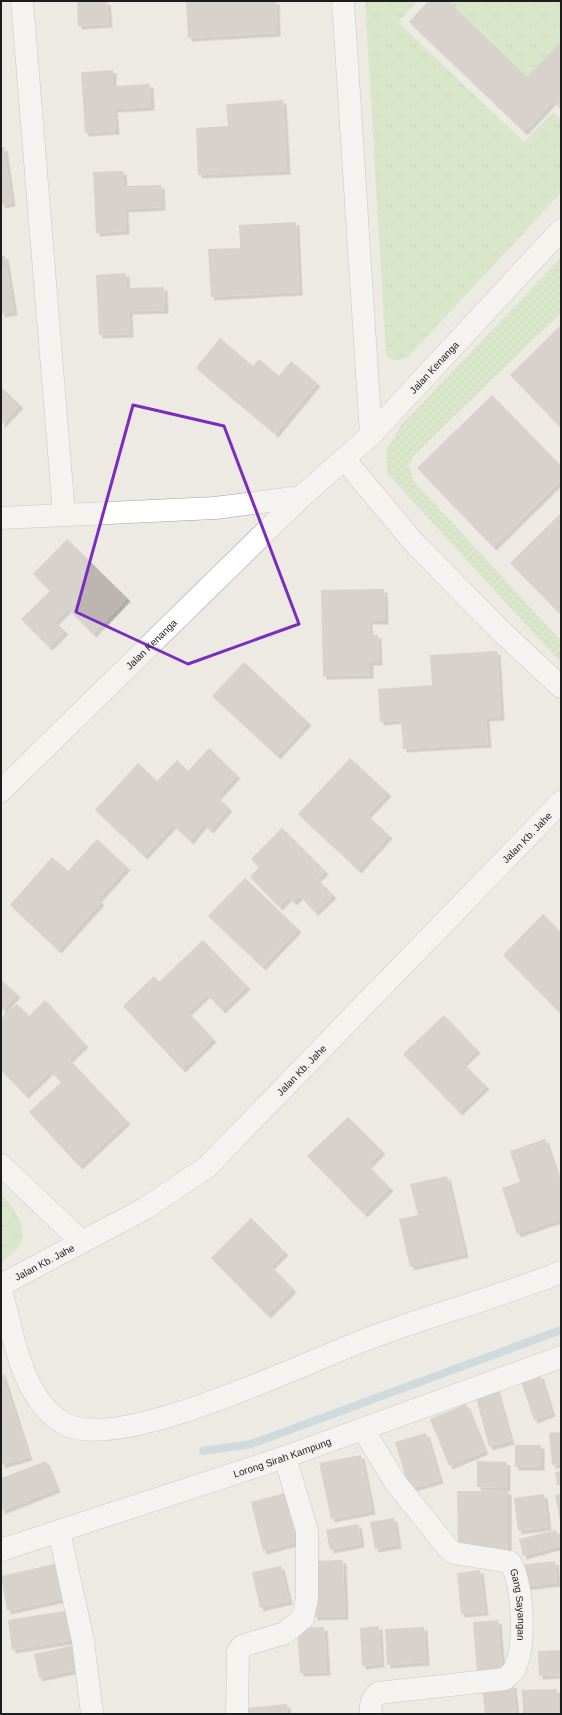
<svg xmlns="http://www.w3.org/2000/svg" width="562" height="1715" font-family="Arial,sans-serif">
<style>
.grass{fill:url(#grass-tufts)}
.garden{fill:url(#garden-dots)}
.lines{fill:none;stroke-linecap:round;stroke-linejoin:round}
.stream{stroke:#a6c9d7;stroke-width:8}
.building{fill:#bdb6b0;filter:url(#shadow)}
.minor-casing{stroke:#a0a0a0;stroke-width:23}
.minor{stroke:#fff;stroke-width:22}
.marked{fill:none;stroke:#7b2cbf;stroke-width:3;stroke-linejoin:round}
.labels{text-anchor:middle;dominant-baseline:central;stroke-width:3.5;stroke-linejoin:round;paint-order:stroke}
.street-label{font-size:10px;fill:#1c1c1c;stroke:#fff}
</style>
<defs>
<pattern id="grass-tufts" width="24" height="20" patternUnits="userSpaceOnUse"><rect width="24" height="20" fill="#c4e3ac"/><path d="M3 7l-1-3M5 7V3M7 7l1-3M15 17l-1-3M17 17v-4M19 17l1-3" fill="none" stroke="#a8c293"/></pattern>
<pattern id="garden-dots" width="8" height="8" patternUnits="userSpaceOnUse"><rect width="8" height="8" fill="#c4e3ac"/><path d="M2 2h.1M6 6h.1" fill="none" stroke="#a8c293" stroke-width="1.8" stroke-linecap="round"/></pattern>
<filter id="shadow"><feDropShadow dx="3.5" dy="3.5" stdDeviation="0" flood-color="#0004"/></filter>
</defs>
<rect width="100%" height="100%" fill="#edeae3"/>
<g class="grass">
<polygon points="365,1 418,1 398,22 524,142 553,112 561,119 561,193 424,340 408,357 397,361 386,356"/>
<polygon points="453,1 561,1 561,42 527,77 451,4"/>
<path d="M1 1194C11 1203 29 1229 21 1243 17 1251 7 1257 1 1263Z"/>
</g>
<polygon class="garden" points="561,258 561,313 414,455 409,466 414,481 561,641 561,663 387,473 386,450 402,424"/>
<g class="lines">
<polyline class="stream" points="203,1451 251,1444 561,1330"/>
</g>
<g class="building">
<polygon points="77,1 107,1 109,24 78,26"/>
<polygon points="186,1 276,1 277,33 188,38"/>
<polygon points="428,1 453,1 451,4 527,77 561,42 561,109 553,101 524,132 409,22"/>
<polygon points="113,70 113,86 150,84 151,107 114,109 116,131 85,133 81,72"/>
<polygon points="283,100 287,171 198,175 196,128 228,126 226,104"/>
<polygon points="4,147 12,203 1,205 1,148"/>
<polygon points="123,171 124,186 161,185 162,207 125,209 126,231 96,233 93,172"/>
<polygon points="296,222 299,292 211,297 208,249 240,248 239,225"/>
<polygon points="1,256 5,256 14,312 1,314"/>
<polygon points="126,273 127,288 164,287 165,310 129,311 130,334 99,335 96,275"/>
<polygon points="561,325 561,428 510,375"/>
<polygon points="220,338 253,366 259,359 279,376 291,361 317,383 275,434 196,368"/>
<polygon points="1,387 20,405 1,425"/>
<polygon points="492,395 561,466 561,480 493,547 417,468"/>
<polygon points="561,513 561,615 510,563"/>
<polygon points="67,539 127,598 93,634 68,609 55,622 65,631 49,647 21,619 50,591 33,574"/>
<polygon points="384,589 385,621 369,621 370,634 378,635 379,662 370,662 370,675 323,676 321,590"/>
<polygon points="497,651 501,717 486,718 488,744 403,749 401,720 380,722 378,689 432,685 430,655"/>
<polygon points="244,662 308,722 277,756 212,696"/>
<polygon points="209,748 237,775 217,797 229,808 210,830 204,824 190,841 173,825 144,856 95,810 138,763 157,781 177,760 188,771"/>
<polygon points="350,758 388,793 367,815 389,835 358,870 298,814"/>
<polygon points="282,828 325,871 317,879 333,895 315,912 300,896 293,902 289,897 279,907 250,877 259,867 251,859"/>
<polygon points="97,839 127,867 98,899 101,902 58,950 10,905 52,857 68,871"/>
<polygon points="245,878 298,929 262,967 208,916"/>
<polygon points="543,914 561,933 561,1010 559,1012 503,955"/>
<polygon points="203,940 247,986 222,1010 207,994 188,1012 213,1039 182,1069 123,1006 154,976 159,982"/>
<polygon points="1,980 17,994 1,1012"/>
<polygon points="45,1000 85,1044 69,1059 127,1121 79,1166 29,1112 61,1082 50,1071 25,1095 1,1070 1,1018 17,1004 29,1016"/>
<polygon points="444,1015 477,1050 463,1063 486,1086 459,1112 403,1054"/>
<polygon points="348,1117 382,1151 368,1165 390,1188 364,1214 307,1156"/>
<polygon points="545,1139 561,1186 561,1219 517,1234 502,1188 520,1182 510,1151"/>
<polygon points="447,1176 465,1254 410,1267 399,1219 418,1215 410,1184"/>
<polygon points="251,1218 285,1252 271,1266 293,1289 267,1315 211,1258"/>
<polygon points="1,1369 29,1457 1,1465"/>
<polygon points="540,1375 552,1413 534,1420 521,1382"/>
<polygon points="496,1388 511,1441 489,1447 475,1394"/>
<polygon points="466,1404 485,1451 449,1466 430,1419"/>
<polygon points="561,1432 561,1464 552,1465 549,1433"/>
<polygon points="426,1433 440,1480 409,1489 395,1442"/>
<rect x="515" y="1445" width="26" height="22"/>
<polygon points="361,1455 372,1511 331,1519 319,1463"/>
<polygon points="46,1461 57,1489 1,1511 1,1478"/>
<polygon points="477,1461 507,1462 507,1488 477,1487"/>
<polygon points="561,1471 561,1485 557,1485 555,1472"/>
<polygon points="457,1491 508,1491 508,1551 458,1551"/>
<polygon points="285,1493 297,1542 263,1551 251,1502"/>
<polygon points="544,1494 548,1527 518,1531 514,1498"/>
<polygon points="561,1494 561,1521 560,1521 555,1495"/>
<polygon points="394,1518 398,1545 375,1549 370,1522"/>
<polygon points="358,1524 361,1544 330,1550 326,1530"/>
<polygon points="556,1530 560,1546 523,1556 519,1539"/>
<polygon points="343,1560 345,1616 314,1617 312,1561"/>
<polygon points="555,1561 557,1583 523,1587 520,1565"/>
<polygon points="59,1563 67,1598 7,1611 1,1576"/>
<polygon points="281,1566 289,1601 260,1608 252,1572"/>
<polygon points="480,1570 485,1612 461,1614 457,1573"/>
<polygon points="70,1610 75,1640 12,1650 8,1620"/>
<polygon points="498,1620 502,1671 477,1674 473,1622"/>
<polygon points="379,1626 381,1664 362,1666 360,1628"/>
<polygon points="324,1627 327,1672 300,1673 297,1628"/>
<polygon points="424,1627 426,1662 387,1665 385,1629"/>
<polygon points="79,1644 84,1668 39,1678 34,1654"/>
<polygon points="561,1650 561,1675 539,1676 538,1651"/>
<polygon points="513,1684 516,1714 485,1714 482,1687"/>
<polygon points="557,1689 558,1714 523,1714 522,1690"/>
<polygon points="287,1704 288,1714 246,1714 246,1708"/>
</g>
<g class="lines">
<g class="minor-casing">
<g id="minor">
<polyline points="22,1 64,514"/>
<polyline points="343,1 371,435"/>
<polyline points="344,459 416,545 503,633 561,687"/>
<polyline points="1,518 215,508 301,497"/>
<path id="s1" d="M1 791 301 497 371 435 561 230"/>
<polyline points="1,1165 82,1242"/>
<path id="s2" d="M1 1285 146 1208 207 1167 561 802"/>
<path d="M1 1289C13 1333 21 1400 65 1424 119 1454 306 1362 365 1340 429 1315 497 1298 561 1272"/>
<path id="s3" d="M363 1429 395 1482 448 1548 454 1553 510 1562C523 1583 526 1645 515 1668 514 1672 508 1675 505 1679L378 1693C371 1700 370 1705 371 1714"/>
<polyline points="59,1531 83,1641 92,1714"/>
<path id="s4" d="M1 1550 285 1457 561 1357"/>
<polyline points="237,1714 238,1652 242,1646 285,1633 303,1618 307,1598 307,1531 285,1457"/>
</g>
</g>
<use href="#minor" class="minor"/>
</g>
<path d="M0 0H562V1715H0ZM133 405 224 426 299 624 188 664 76 612Z" fill="#edeae3" fill-opacity=".55" fill-rule="evenodd"/>
<path class="marked" d="M133 405 224 426 299 624 188 664 76 612Z"/>
<g class="labels">
<g class="street-label">
<text stroke="none"><textPath href="#s1" startOffset="606">Jalan Kenanga</textPath></text>
<text stroke="none"><textPath href="#s1" startOffset="210">Jalan Kenanga</textPath></text>
<text stroke="none"><textPath href="#s2" startOffset="697">Jalan Kb. Jahe</textPath></text>
<text stroke="none"><textPath href="#s2" startOffset="373">Jalan Kb. Jahe</textPath></text>
<text stroke="none"><textPath href="#s2" startOffset="49">Jalan Kb. Jahe</textPath></text>
<text stroke="none"><textPath href="#s4" startOffset="296">Lorong Sirah Kampung</textPath></text>
<text stroke="none"><textPath href="#s3" startOffset="255">Gang Sayangan</textPath></text>
</g>
</g>
<rect width="562" height="1715" fill="none" stroke="#1c1c1c" stroke-width="4"/>
</svg>
